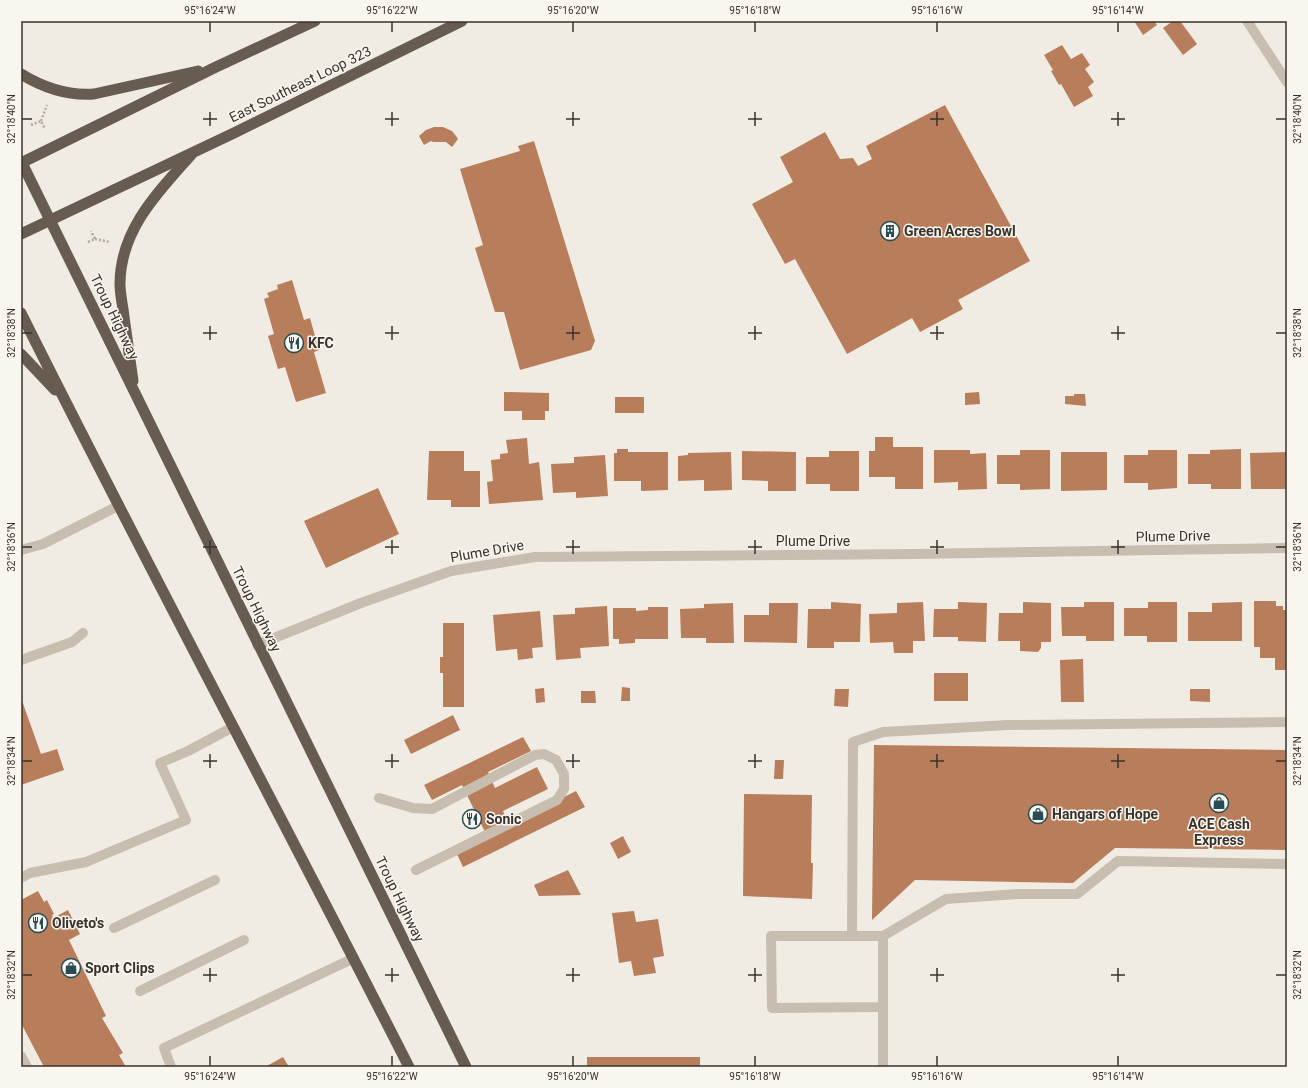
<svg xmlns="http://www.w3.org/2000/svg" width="1308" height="1088" font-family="Roboto,sans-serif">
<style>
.building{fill:#b87d5a}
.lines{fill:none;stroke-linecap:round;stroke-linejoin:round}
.path{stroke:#b4a89a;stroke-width:2.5;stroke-dasharray:2 2;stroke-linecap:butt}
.service{stroke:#c8beaf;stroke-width:10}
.minor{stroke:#c8beaf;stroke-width:10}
.tertiary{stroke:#c8beaf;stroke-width:10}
.trunk{stroke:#685c52;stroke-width:11}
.ticks{fill:none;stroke:#38322d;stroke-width:1.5}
.labels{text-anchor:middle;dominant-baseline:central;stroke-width:3;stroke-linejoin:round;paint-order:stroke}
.street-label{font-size:14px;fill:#38322d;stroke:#f9f6ef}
.poi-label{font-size:14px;font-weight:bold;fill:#38322d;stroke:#f9f6ef;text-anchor:start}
.neatline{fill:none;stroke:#38322d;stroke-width:1.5}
.ticks-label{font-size:10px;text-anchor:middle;fill:#38322d}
</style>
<rect width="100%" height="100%" fill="#f1ece3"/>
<g class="building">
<polygon points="1134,21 1154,21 1157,25 1143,35"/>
<polygon points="1173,21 1180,21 1197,44 1183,55 1163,28"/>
<polygon points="1062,45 1071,59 1082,53 1090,65 1085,69 1094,82 1088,87 1093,96 1074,107 1061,84 1059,85 1051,71 1053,70 1044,55"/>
<polygon points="945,105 1030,261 958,300 963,309 920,332 912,318 847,354 795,259 785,264 752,204 793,182 780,157 825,132 840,159 853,158 858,166 872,159 866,146"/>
<polygon points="434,127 443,127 452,131 456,136 458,139 452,147 446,142 433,142 431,141 424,145 419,136 426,130"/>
<polygon points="534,141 595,341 591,350 520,370 504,312 495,312 475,248 483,245 460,169 520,151 518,146"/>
<polygon points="292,280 304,320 310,318 319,350 314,352 326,393 296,402 285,367 278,369 268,336 274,334 264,299 269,297 267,293 278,289 277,285"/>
<polygon points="504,392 549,393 549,411 545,411 545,420 522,420 522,411 504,411"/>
<polygon points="979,392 980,404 965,405 965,393"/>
<polygon points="1074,394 1085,394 1086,406 1065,404 1065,396 1074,396"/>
<rect x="615" y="397" width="29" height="16"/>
<polygon points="875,437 893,437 893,447 923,447 923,489 895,489 895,477 869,477 869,451 875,451"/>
<polygon points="527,438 529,464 539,462 543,500 489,504 487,482 493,481 491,460 500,459 500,454 508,453 506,440"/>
<polygon points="617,449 628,449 628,452 668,452 668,490 641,491 641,481 614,481 614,453 617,453"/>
<polygon points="1241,449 1241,489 1211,489 1211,484 1188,484 1188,454 1210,454 1210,450"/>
<polygon points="934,450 970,450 970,454 986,453 987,489 958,490 958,482 934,483"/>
<polygon points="1020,450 1050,450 1050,489 1020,490 1020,484 997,484 997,455 1020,455"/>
<polygon points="1148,450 1177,450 1177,488 1148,490 1148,483 1124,483 1124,455 1148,455"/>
<polygon points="429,451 464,451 464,471 480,471 480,507 451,507 451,500 427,500"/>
<polygon points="742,451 796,452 796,491 768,491 768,481 742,480"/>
<polygon points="829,451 859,451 859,491 830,491 830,484 806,484 806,457 829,457"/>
<polygon points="731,452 732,490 704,491 704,480 678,481 678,456 688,455 688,453"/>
<polygon points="1061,452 1107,452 1107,490 1061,491"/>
<polygon points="1287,452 1287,489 1251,489 1250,453"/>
<polygon points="605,455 608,496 576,498 576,492 553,493 551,464 574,463 574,457"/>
<polygon points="378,488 399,534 326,568 304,521"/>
<polygon points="1254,601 1276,601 1276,606 1283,606 1283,610 1287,610 1287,670 1275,670 1275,658 1260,658 1260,647 1254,647"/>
<polygon points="831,602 861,604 860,642 834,642 834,648 807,648 808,609 831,609"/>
<polygon points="923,602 925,641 913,641 913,653 894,653 893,642 870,643 869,614 897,613 897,603"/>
<polygon points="958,602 987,603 986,642 958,641 958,637 933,637 934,609 958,609"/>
<polygon points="1023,602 1051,603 1051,642 1041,642 1041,648 1038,652 1020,651 1020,641 998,641 999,613 1023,613"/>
<polygon points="1084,602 1114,602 1114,641 1086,641 1086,636 1062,636 1061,607 1084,607"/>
<polygon points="1148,602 1177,602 1177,642 1147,642 1147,636 1124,636 1124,608 1148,608"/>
<polygon points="1242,602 1242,641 1188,641 1188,612 1212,612 1212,603"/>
<polygon points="733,603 734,643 706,643 706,638 681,638 680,609 704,608 704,604"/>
<polygon points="769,603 798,603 797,643 744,642 744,615 769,615"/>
<polygon points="607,606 609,646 580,648 581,658 556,660 553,615 575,614 575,608"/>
<polygon points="648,607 668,607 668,639 635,639 635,643 619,644 619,639 613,639 613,608 636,608 636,611 648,610"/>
<polygon points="540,611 543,647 532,648 533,658 518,660 517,649 496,651 493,615"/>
<polygon points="443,623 464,623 464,707 443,707 443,673 440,673 440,657 443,657"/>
<polygon points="1083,659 1084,702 1061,702 1060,660"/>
<rect x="934" y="673" width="34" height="28"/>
<polygon points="622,687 630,688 630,701 621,701"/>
<polygon points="544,688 545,702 536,703 535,689"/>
<polygon points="835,689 849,689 848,707 834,706"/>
<polygon points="1190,689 1210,689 1210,702 1190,701"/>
<polygon points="581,691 595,691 596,703 581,703"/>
<polygon points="21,698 41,754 57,749 64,770 21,785"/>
<polygon points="453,715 460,730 411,754 404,740"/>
<polygon points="523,737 531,751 488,772 495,788 537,767 548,789 503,811 509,825 576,791 585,807 463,867 456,852 487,836 462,785 432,800 424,785"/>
<polygon points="874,745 1287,750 1287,850 1115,848 1073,883 915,880 872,920"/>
<polygon points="775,760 784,760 783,779 774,779"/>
<polygon points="744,794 812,795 811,863 813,863 812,899 743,896"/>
<polygon points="623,836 631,852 618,859 610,843"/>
<polygon points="568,870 581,895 539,896 534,885"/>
<polygon points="38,891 44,902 47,900 54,914 52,915 53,918 68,910 80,934 69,940 106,1016 102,1018 123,1053 119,1055 126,1067 44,1067 21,1023 21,900"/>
<polygon points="634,911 636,922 658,919 664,956 653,958 656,973 634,976 631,961 619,963 612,913"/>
<polygon points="283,1057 289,1067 265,1067"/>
<rect x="587" y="1057" width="113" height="10"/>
</g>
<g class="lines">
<g class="path">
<polyline points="41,121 47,105"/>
<polyline points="31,125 41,121 45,129"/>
<polyline points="95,239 110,242"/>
<polyline points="88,242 95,239 91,231"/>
</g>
<g class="service">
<polyline points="21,550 43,544 118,506"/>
<polyline points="21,660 72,642 83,633"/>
<polyline points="1287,722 1008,725 883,732 853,742 852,936 771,936 772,1008 883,1007 883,936 946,899 1018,894 1077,894 1118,861 1287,864"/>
<polyline points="379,798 413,808 432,809 535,755 544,754 556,760 564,774 564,789 557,800 416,870"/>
<polyline points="21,878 30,873 86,862 186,820 160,763 188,751 233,727"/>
<polyline points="114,928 215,880"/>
<polyline points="852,936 883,936"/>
<polyline points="140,991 244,940"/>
<polyline points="883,1007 883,1067"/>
<polyline points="21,1056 27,1067"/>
<polyline points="171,1067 164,1048 354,958"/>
</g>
<polyline class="minor" points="257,645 361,603 451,571 535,557 914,554 1287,548"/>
<polyline class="tertiary" points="1247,21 1287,82"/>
<g class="trunk">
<path d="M21 74C44 88 67 96 94 94L198 71"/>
<polyline points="21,163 216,67 315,21"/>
<polyline points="22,163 466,1067"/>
<polyline points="21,234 234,133 462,21"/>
<path d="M21 313C147 566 281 815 409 1067"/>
<polyline points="21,354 55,390"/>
<path d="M133 381C130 360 127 338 124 317 123 306 120 295 120 284 120 230 158 192 191 155"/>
</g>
</g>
<path class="ticks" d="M210 22V32M392 22V32M573 22V32M755 22V32M937 22V32M1118 22V32M210 112V126M392 112V126M573 112V126M755 112V126M937 112V126M1118 112V126M22 119H32M203 119H217M385 119H399M566 119H580M748 119H762M930 119H944M1111 119H1125M1276 119H1286M210 326V340M392 326V340M573 326V340M755 326V340M937 326V340M1118 326V340M22 333H32M203 333H217M385 333H399M566 333H580M748 333H762M930 333H944M1111 333H1125M1276 333H1286M210 540V554M392 540V554M573 540V554M755 540V554M937 540V554M1118 540V554M22 547H32M203 547H217M385 547H399M566 547H580M748 547H762M930 547H944M1111 547H1125M1276 547H1286M210 754V768M392 754V768M573 754V768M755 754V768M937 754V768M1118 754V768M22 761H32M203 761H217M385 761H399M566 761H580M748 761H762M930 761H944M1111 761H1125M1276 761H1286M210 968V982M392 968V982M573 968V982M755 968V982M937 968V982M1118 968V982M22 975H32M203 975H217M385 975H399M566 975H580M748 975H762M930 975H944M1111 975H1125M1276 975H1286M210 1056V1066M392 1056V1066M573 1056V1066M755 1056V1066M937 1056V1066M1118 1056V1066"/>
<defs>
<g id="building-ring" transform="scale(1)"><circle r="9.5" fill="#f9f6ef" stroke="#274c55" stroke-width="1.5"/><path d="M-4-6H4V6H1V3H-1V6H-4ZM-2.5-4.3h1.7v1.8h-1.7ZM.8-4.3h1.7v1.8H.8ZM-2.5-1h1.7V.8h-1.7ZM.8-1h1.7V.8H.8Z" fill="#274c55"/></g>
<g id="restaurant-ring" transform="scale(1)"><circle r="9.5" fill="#f9f6ef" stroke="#274c55" stroke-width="1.5"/><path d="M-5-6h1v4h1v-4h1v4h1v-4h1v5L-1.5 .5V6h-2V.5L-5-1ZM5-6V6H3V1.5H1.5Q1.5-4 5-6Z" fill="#274c55"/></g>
<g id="shop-ring" transform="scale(1)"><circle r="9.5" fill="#f9f6ef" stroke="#274c55" stroke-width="1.5"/><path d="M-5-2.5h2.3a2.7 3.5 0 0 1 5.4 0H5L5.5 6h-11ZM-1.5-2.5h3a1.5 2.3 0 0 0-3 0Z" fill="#274c55"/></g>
</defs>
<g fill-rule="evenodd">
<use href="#building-ring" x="890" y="231"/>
<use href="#restaurant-ring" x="294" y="343"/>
<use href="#shop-ring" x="1219" y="803"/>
<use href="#shop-ring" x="1038" y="814"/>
<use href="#restaurant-ring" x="472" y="819"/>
<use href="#restaurant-ring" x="38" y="923"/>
<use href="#shop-ring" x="71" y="968"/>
</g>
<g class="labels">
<g class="street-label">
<text transform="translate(300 84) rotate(-26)">East Southeast Loop 323</text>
<text transform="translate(115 317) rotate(64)">Troup Highway</text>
<text transform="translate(1173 536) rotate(-1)">Plume Drive</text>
<text x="813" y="541">Plume Drive</text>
<text transform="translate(487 551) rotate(-10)">Plume Drive</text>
<text transform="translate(257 609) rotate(64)">Troup Highway</text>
<text transform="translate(400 899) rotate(64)">Troup Highway</text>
</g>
<g class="poi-label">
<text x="904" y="231">Green Acres Bowl</text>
<text x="308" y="343">KFC</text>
<text x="1052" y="814">Hangars of Hope</text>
<text x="486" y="819">Sonic</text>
<text x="1219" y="824" text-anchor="middle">ACE Cash<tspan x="1219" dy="16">Express</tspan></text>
<text x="52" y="923">Oliveto's</text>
<text x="85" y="968">Sport Clips</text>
</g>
</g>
<rect width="1308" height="1088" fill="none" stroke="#f9f6ef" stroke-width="44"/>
<rect x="22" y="22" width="1264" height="1044" class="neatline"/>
<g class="ticks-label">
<text x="210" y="14">95°16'24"W</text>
<text x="392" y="14">95°16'22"W</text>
<text x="573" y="14">95°16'20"W</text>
<text x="755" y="14">95°16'18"W</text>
<text x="937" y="14">95°16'16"W</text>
<text x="1118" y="14">95°16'14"W</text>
<text transform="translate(11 119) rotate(-90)" y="4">32°18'40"N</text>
<text transform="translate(1297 119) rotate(-90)" y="4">32°18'40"N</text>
<text transform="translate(11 333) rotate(-90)" y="4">32°18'38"N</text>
<text transform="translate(1297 333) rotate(-90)" y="4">32°18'38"N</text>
<text transform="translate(11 547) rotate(-90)" y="4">32°18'36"N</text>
<text transform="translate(1297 547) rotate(-90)" y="4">32°18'36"N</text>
<text transform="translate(11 761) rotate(-90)" y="4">32°18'34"N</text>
<text transform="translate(1297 761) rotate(-90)" y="4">32°18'34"N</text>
<text transform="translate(11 975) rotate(-90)" y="4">32°18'32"N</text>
<text transform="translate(1297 975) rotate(-90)" y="4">32°18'32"N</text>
<text x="210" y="1080">95°16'24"W</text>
<text x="392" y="1080">95°16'22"W</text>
<text x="573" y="1080">95°16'20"W</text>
<text x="755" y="1080">95°16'18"W</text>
<text x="937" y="1080">95°16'16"W</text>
<text x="1118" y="1080">95°16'14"W</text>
</g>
</svg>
